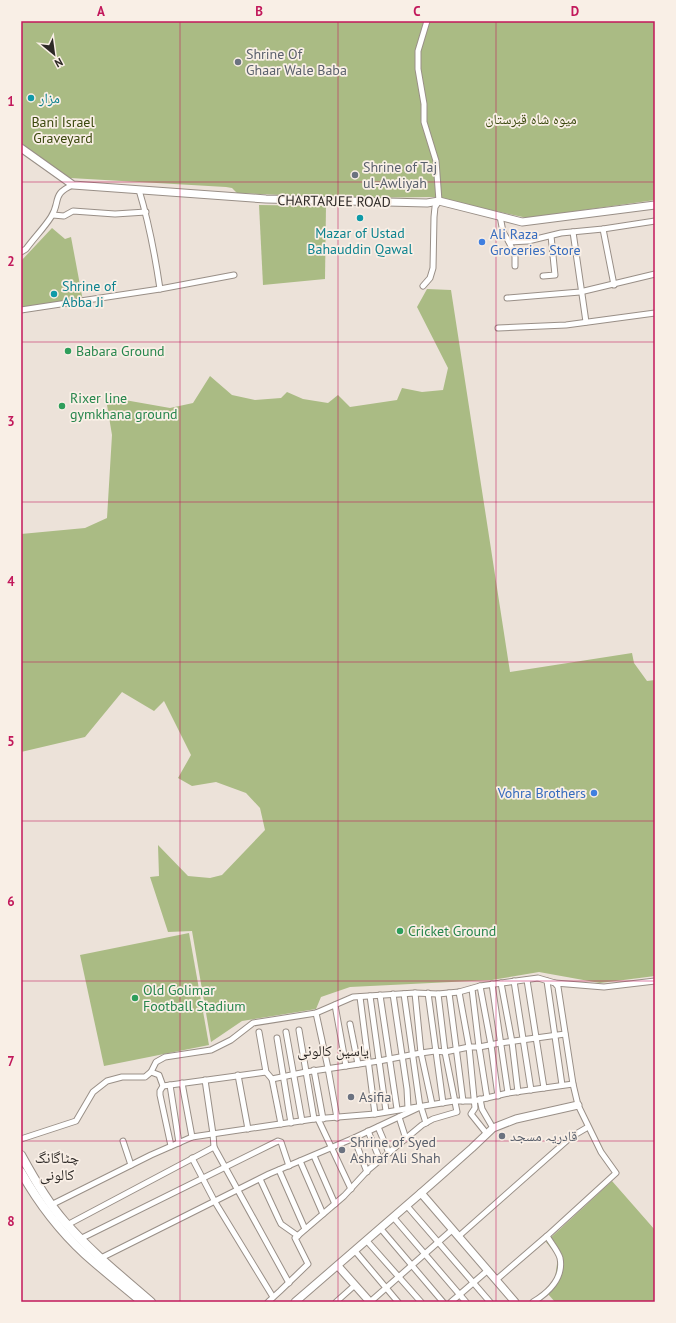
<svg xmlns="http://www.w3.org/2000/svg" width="676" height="1323" font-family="'PT Sans','Noto Naskh Arabic',sans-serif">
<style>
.green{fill:#aabb84}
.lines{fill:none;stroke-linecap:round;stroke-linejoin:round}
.street-casing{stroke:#998f87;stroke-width:7}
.secondary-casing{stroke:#998f87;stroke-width:9}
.primary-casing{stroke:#998f87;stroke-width:10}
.street{stroke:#fff;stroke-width:5}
.secondary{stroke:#fff;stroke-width:7}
.primary{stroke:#fff;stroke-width:8}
.grid{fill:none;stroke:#c2185b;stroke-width:1;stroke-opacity:0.55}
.worship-dot{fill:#6b7280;stroke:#f9efe6;stroke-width:1.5}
.culture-dot{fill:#0f9aa8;stroke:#f9efe6;stroke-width:1.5}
.shop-dot{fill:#3f7fe0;stroke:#f9efe6;stroke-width:1.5}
.leisure-dot{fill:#2e9e5b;stroke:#f9efe6;stroke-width:1.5}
.labels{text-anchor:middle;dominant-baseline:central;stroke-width:3.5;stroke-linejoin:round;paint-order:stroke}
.worship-label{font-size:14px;fill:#5b616d;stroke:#f9efe6;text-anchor:start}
.culture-label{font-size:14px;fill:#0d838f;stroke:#f9efe6;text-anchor:start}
.park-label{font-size:14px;fill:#3a480d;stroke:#f9efe6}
.street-label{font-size:14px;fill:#2d2926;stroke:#f9efe6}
.shop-label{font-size:14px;fill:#366cbe;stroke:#f9efe6;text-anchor:start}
.leisure-label{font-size:14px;fill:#27864d;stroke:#f9efe6;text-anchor:start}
.neighbourhood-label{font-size:15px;fill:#2d2926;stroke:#f9efe6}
.neatline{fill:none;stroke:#c2185b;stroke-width:1.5}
.grid-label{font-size:13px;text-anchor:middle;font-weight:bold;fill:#c2185b}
</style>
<rect width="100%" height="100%" fill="#ece2d9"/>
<g class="green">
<polygon points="21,21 655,21 655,200 527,218 433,197 349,198 237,193 232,188 226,187 70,178 21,145"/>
<polygon points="259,205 326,206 325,279 263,285"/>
<polygon points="52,228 65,239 71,237 83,301 21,310 21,261"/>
<polygon points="427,289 451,290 510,672 632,653 634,663 647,681 655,680 655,976 600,983 539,972 492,980 350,987 321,997 316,1009 242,1021 211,1042 192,931 168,932 150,877 159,876 158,845 188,876 210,878 222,875 265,830 260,808 246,793 216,782 192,786 178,778 191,755 164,701 154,711 122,692 85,737 21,752 21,534 85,528 107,518 112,435 107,405 119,399 170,408 193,403 210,376 232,395 255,400 281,398 287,392 303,399 328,403 338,395 350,407 397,400 402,388 422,392 443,390 448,368 417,307"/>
<polygon points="189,933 209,1045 104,1066 80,955"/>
<polygon points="612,1181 655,1230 655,1302 555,1302 548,1294 555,1278 558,1257 546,1242"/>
</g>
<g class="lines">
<g class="street-casing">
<g id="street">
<path d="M139 190C149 223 155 255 160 289"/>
<polyline points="53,215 64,216 73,211 115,214 146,212"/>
<polyline points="500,216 503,232 509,242 528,241 561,233 603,229 655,221"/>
<polyline points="603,229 614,285"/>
<polyline points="573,232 586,322"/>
<polyline points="509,242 515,255 515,266"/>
<path d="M21 252 26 249C34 238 44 228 51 217 61 202 51 194 73 185"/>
<polyline points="543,276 555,275 551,236"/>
<polyline points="423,286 430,278 433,268 434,217 435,207 439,201 436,161 424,122 424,104 418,69 418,51 427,21"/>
<polyline points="507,298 580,292 655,274"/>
<polyline points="21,310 160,289 234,275"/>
<polyline points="498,328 566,325 655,313"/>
<polyline points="527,980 544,1088"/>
<polyline points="514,981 531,1090"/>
<polyline points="547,981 562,1085"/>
<polyline points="501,983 512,1042 518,1092"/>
<polyline points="555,983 604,987 655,981"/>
<polyline points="492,984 508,1093"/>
<polyline points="480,986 491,1045 498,1096"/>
<polyline points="472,989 479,1047 487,1098"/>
<polyline points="459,992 469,1047 475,1108 471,1114 487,1134"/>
<polyline points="415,993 421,1053 432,1104"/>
<polyline points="428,993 443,1103"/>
<polyline points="449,993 463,1101"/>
<polyline points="393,994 407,1089 408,1108"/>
<polyline points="380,995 397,1109"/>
<polyline points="370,996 386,1111"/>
<polyline points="360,997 375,1114"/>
<polyline points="335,1005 346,1066"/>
<polyline points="316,1013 328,1068 337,1118"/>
<polyline points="350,1024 358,1064"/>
<polyline points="299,1030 314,1119"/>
<polyline points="259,1032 266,1072 272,1079 306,1072 379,1061 421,1053 435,1051 445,1052 469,1047 479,1047 500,1043 565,1034"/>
<polyline points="286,1032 302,1121"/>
<polyline points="277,1038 291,1123"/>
<polyline points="314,1070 323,1119"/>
<polyline points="151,1072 159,1075 163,1086 266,1072"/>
<polyline points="238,1075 248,1129"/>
<polyline points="272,1079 281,1124"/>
<polyline points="205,1080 213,1134 214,1147 289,1283"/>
<polyline points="182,1083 192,1137"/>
<polyline points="170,1085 179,1143"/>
<polyline points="163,1086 160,1091 160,1095 171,1146"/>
<polyline points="480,1099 482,1109 493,1128"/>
<polyline points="421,1107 426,1123"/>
<polyline points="399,1117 406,1139"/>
<polyline points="318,1119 351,1189"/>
<polyline points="378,1127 389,1153"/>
<polyline points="368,1131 380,1160"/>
<polyline points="354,1138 367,1172"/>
<polyline points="21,1139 76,1121 93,1092 107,1081 122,1077 145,1077 151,1072 156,1062 165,1057 211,1050 231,1040 253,1023 316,1013 353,997 415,993 438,994 459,992 480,986 538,978 555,983 558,987 573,1084 578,1105 601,1152 616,1173 547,1236 496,1280"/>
<polyline points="123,1141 131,1165"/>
<polyline points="314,1156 335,1204"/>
<polyline points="192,1158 215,1202 273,1297"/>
<polyline points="300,1161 323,1214"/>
<polyline points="279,1170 305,1229"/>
<polyline points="260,1179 279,1220 281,1224 298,1236"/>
<polyline points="51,1205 151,1155 192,1137 314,1119 375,1114 454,1101 474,1101 508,1093 573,1084"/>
<polyline points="407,1206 490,1302"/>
<polyline points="394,1218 466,1302"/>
<polyline points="67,1225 214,1147"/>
<polyline points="381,1229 443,1302"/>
<polyline points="459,1236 571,1137 588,1127"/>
<polyline points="80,1239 278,1141 281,1142 289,1166"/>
<polyline points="367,1241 421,1302"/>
<polyline points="355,1251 398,1302"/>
<polyline points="101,1258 269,1174 354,1138 420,1107 404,994"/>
<polyline points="268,1302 280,1291 308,1264 295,1238 344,1196 368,1170 422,1125 433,1119 457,1112 445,1052 438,994"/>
<polyline points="336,1302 355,1285"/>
<polyline points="370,1302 452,1230"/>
<polyline points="451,1302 488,1270"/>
<path d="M533 1302C548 1293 564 1278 560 1258 558 1251 551 1243 547 1236"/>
</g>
</g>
<g class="secondary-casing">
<g id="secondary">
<polyline points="21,148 73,185 266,199 427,203 439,201 522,222 655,205"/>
<polyline points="421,1193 515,1302"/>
<polyline points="338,1266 370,1302"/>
<polyline points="295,1302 421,1193 446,1171 472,1148 493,1128 516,1119 578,1105"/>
</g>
</g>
<g class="primary-casing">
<g id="primary">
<path d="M21 1155C33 1177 47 1202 64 1221 90 1251 121 1276 151 1302"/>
<path d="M21 1172C38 1202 60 1231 85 1254 104 1271 123 1286 142 1302"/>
</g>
</g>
<use href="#street" class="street"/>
<use href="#secondary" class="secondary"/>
<use href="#primary" class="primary"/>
</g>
<path class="grid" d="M180 21V1302M338 21V1302M496 21V1302M21 182H655M21 342H655M21 502H655M21 662H655M21 821H655M21 981H655M21 1141H655"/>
<g class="worship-dot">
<circle cx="238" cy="62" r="4"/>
<circle cx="355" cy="175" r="4"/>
<circle cx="351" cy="1097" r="4"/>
<circle cx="502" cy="1136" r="4"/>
<circle cx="342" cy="1150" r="4"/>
</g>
<g class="culture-dot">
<circle cx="31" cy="98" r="4"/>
<circle cx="360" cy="218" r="4"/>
<circle cx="54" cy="294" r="4"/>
</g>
<g class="shop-dot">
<circle cx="482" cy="242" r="4"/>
<circle cx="594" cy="793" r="4"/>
</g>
<g class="leisure-dot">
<circle cx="68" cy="351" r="4"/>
<circle cx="62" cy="406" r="4"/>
<circle cx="400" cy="931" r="4"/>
<circle cx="135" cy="998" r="4"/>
</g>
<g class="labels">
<g class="worship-label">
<text x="246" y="54">Shrine Of<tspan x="246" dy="16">Ghaar Wale Baba</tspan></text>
<text x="363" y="167">Shrine of Taj<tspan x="363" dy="16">ul-Awliyah</tspan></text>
<text x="359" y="1097">Asifia</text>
<text x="510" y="1136">قادریہ مسجد</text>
<text x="350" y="1142">Shrine of Syed<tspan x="350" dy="16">Ashraf Ali Shah</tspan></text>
</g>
<g class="culture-label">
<text x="39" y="98">مزار</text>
<text x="360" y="233" text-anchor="middle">Mazar of Ustad<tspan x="360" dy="16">Bahauddin Qawal</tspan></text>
<text x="62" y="286">Shrine of<tspan x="62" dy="16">Abba Ji</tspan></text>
</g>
<g class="park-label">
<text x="531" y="119">میوہ شاہ قبرستان</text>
<text x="63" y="122">Bani Israel<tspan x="63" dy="16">Graveyard</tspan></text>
</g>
<g class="street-label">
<text transform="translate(334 201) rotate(1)">CHARTARJEE ROAD</text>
</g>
<g class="shop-label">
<text x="490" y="234">Ali Raza<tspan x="490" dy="16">Groceries Store</tspan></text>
<text x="586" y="793" text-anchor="end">Vohra Brothers</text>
</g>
<g class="leisure-label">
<text x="76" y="351">Babara Ground</text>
<text x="70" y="398">Rixer line<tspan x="70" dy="16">gymkhana ground</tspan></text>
<text x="408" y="931">Cricket Ground</text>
<text x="143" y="990">Old Golimar<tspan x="143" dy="16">Football Stadium</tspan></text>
</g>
<g class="neighbourhood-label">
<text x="333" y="1050">یاسین کالونی</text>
<text x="57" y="1157">چٹاگانگ<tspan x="57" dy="17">کالونی</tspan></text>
</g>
</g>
<rect width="676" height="1323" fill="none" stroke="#f9efe6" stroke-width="44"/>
<g transform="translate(54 54) rotate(151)" stroke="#f9efe6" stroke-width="3" paint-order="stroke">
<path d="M0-3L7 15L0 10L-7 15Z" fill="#2d2926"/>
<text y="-6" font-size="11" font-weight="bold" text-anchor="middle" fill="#2d2926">N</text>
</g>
<rect x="22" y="22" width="632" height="1279" class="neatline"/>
<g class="grid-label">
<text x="101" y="16">A</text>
<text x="259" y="16">B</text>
<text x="417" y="16">C</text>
<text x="575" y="16">D</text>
<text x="11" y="106">1</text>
<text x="11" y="266">2</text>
<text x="11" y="426">3</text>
<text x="11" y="586">4</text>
<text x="11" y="746">5</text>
<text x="11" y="906">6</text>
<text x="11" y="1066">7</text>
<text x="11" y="1226">8</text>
</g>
</svg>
